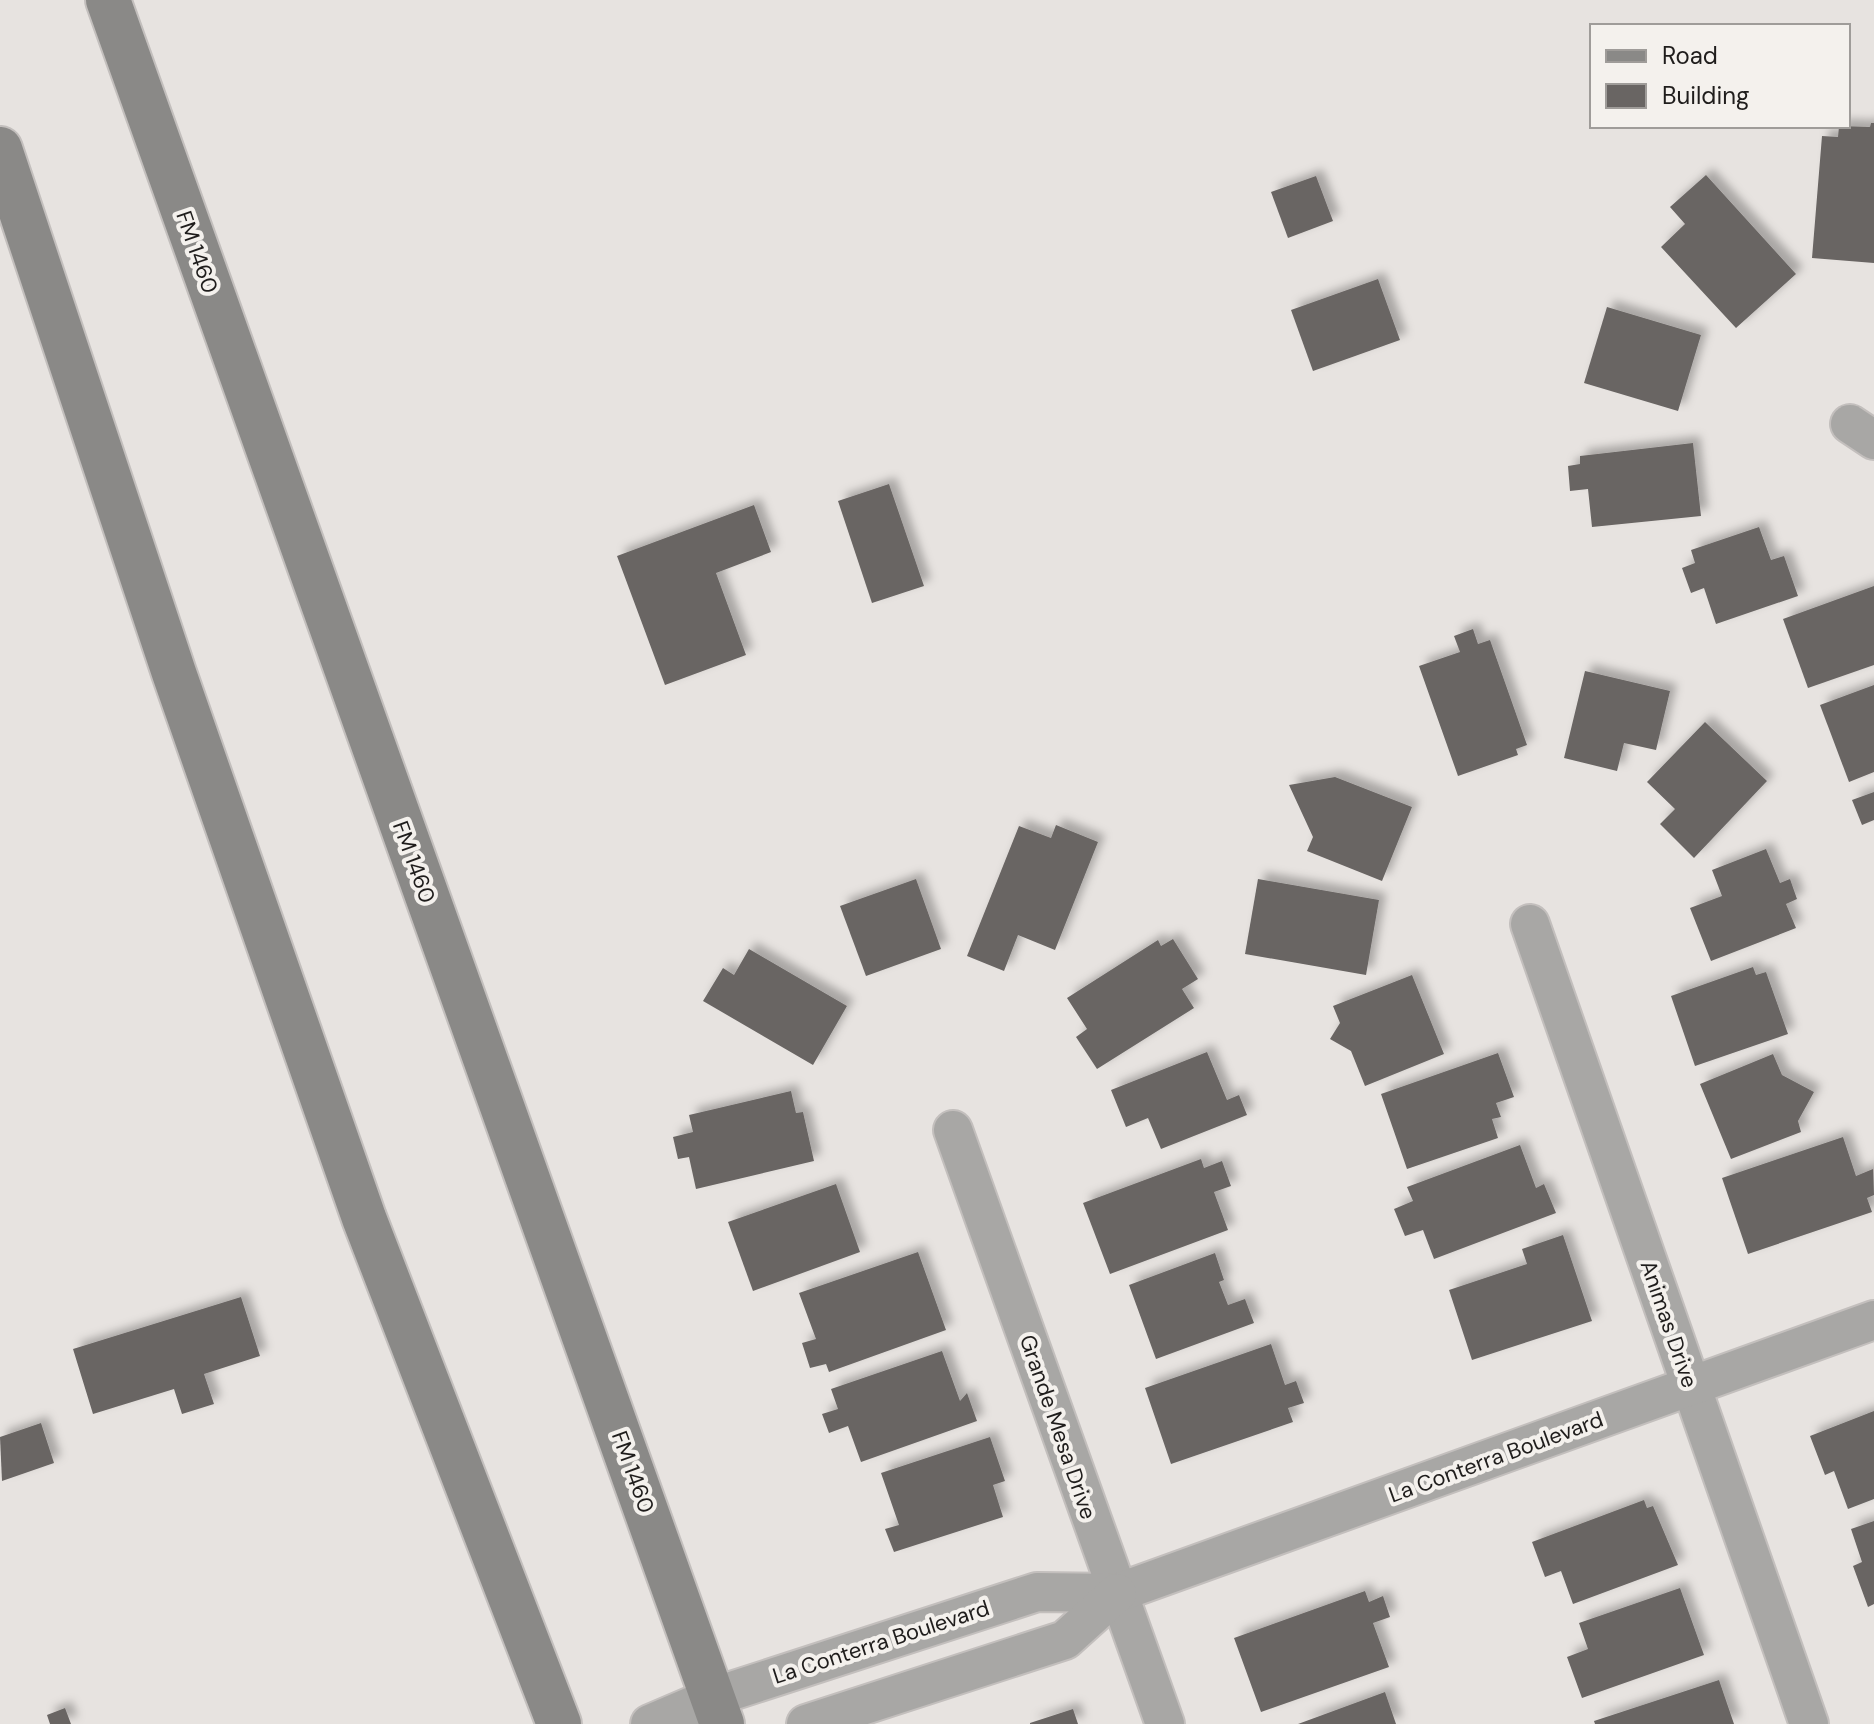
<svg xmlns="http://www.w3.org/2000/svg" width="1874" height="1724" font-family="'DM Sans',sans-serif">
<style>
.building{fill:#696563;filter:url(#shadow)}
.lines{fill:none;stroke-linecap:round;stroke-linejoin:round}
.street-casing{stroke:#c3bfbd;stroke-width:42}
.secondary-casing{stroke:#c3bfbd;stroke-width:48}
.street{stroke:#a8a7a5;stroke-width:38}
.secondary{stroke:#8a8987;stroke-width:44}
.labels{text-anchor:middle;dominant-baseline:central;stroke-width:8;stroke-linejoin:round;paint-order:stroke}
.street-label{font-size:22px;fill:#1f1d1c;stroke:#f4f1ed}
</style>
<defs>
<filter id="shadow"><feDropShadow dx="7" dy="-7" stdDeviation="4" flood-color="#0004"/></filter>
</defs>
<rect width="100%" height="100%" fill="#e7e3e0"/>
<g class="building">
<polygon points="1871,123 1874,123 1874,263 1812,258 1822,136 1838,137 1839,126 1870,127"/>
<polygon points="1706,175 1796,274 1736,328 1661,247 1685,224 1670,207"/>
<polygon points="1316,176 1333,221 1288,238 1271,192"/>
<polygon points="1378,279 1400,340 1313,371 1291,310"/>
<polygon points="1607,307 1701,335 1678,411 1584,383"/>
<polygon points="1693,443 1701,516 1592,527 1588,489 1570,491 1568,466 1580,464 1580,456"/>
<polygon points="889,484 924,586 872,603 838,501"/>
<polygon points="754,505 771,552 716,573 746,655 665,685 617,556"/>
<polygon points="1759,527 1771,560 1784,556 1798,596 1716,624 1704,588 1691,593 1682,568 1695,563 1691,550"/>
<polygon points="1874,586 1874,665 1808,688 1783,619"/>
<polygon points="1473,629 1478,644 1490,640 1527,745 1516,749 1518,755 1458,776 1419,666 1460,652 1454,636"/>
<polygon points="1585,671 1670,691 1656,750 1624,743 1617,771 1564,758"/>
<polygon points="1874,685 1874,772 1849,782 1820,705"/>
<polygon points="1705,722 1767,781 1694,858 1660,824 1675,809 1647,782"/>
<polygon points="1335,777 1412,807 1382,881 1307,851 1313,837 1289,785"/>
<polygon points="1874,792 1874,820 1862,825 1852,800"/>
<polygon points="1056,825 1098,842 1055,950 1018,935 1004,971 967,956 1019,826 1051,838"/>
<polygon points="1766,849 1780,883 1790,879 1797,899 1786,904 1796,928 1711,961 1690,908 1722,896 1712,870"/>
<polygon points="916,879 941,949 866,976 840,906"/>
<polygon points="1258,879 1379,900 1366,975 1245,954"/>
<polygon points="1173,939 1198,979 1182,989 1194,1008 1097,1069 1076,1037 1087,1029 1067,998 1158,940 1161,946"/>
<polygon points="749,949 847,1006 813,1065 703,1001 723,968 734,975"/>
<polygon points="1753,967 1756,975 1766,972 1788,1034 1695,1066 1671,996"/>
<polygon points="1412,975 1444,1054 1365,1086 1351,1051 1330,1039 1340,1023 1333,1006"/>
<polygon points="1207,1052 1227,1100 1239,1095 1247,1115 1161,1149 1148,1118 1126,1127 1111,1090"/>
<polygon points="1498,1053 1514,1097 1496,1103 1501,1117 1492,1119 1498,1138 1407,1169 1381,1094"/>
<polygon points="1773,1054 1782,1075 1814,1092 1798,1121 1801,1132 1731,1159 1700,1084"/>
<polygon points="791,1091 796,1113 803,1112 814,1161 696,1189 689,1157 678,1159 673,1137 693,1132 689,1115"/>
<polygon points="1843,1137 1856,1176 1873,1169 1874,1195 1867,1198 1872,1212 1748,1254 1722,1178"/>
<polygon points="1520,1145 1536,1188 1544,1184 1556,1213 1434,1259 1423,1230 1405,1236 1394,1209 1413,1201 1407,1187"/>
<polygon points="1201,1159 1204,1168 1222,1161 1231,1186 1214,1192 1228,1230 1110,1274 1083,1203"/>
<polygon points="836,1184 860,1252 753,1291 728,1222"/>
<polygon points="1563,1235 1592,1321 1472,1360 1449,1290 1527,1264 1522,1249"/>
<polygon points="918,1252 946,1330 829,1372 826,1364 810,1368 802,1343 816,1339 799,1293"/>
<polygon points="1215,1253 1224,1280 1219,1282 1228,1305 1245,1299 1254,1323 1156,1359 1129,1285"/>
<polygon points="241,1297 260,1356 204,1374 214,1404 182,1414 174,1389 93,1414 73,1349"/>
<polygon points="1271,1344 1285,1385 1296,1381 1304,1403 1288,1408 1293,1422 1171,1464 1145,1388"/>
<polygon points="942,1351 960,1401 967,1393 977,1421 861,1462 848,1426 829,1433 822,1414 838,1409 831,1389"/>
<polygon points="1874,1411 1874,1499 1848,1509 1834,1471 1825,1475 1810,1436"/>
<polygon points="41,1423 54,1463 2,1481 0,1437"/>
<polygon points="990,1437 1005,1481 993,1485 1003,1517 894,1552 885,1529 899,1525 881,1473"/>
<polygon points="1644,1500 1647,1508 1653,1506 1678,1565 1573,1604 1561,1571 1545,1577 1532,1542"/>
<polygon points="1874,1521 1874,1604 1868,1607 1853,1566 1862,1562 1851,1529"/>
<polygon points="1680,1588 1704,1655 1582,1698 1567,1657 1588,1649 1579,1623"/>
<polygon points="1365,1591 1369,1602 1383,1596 1390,1617 1373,1623 1389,1667 1261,1712 1234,1638"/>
<polygon points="1719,1680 1734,1724 1595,1724 1594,1721"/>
<polygon points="1385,1692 1396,1724 1298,1724"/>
<polygon points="65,1708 71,1724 50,1724 47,1715"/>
<polygon points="1073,1709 1078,1724 1030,1724 1030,1723"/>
</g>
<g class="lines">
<g class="street-casing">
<g id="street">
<polyline points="1850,424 1874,440"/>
<polyline points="1530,924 1809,1724"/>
<polyline points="953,1130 1165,1724"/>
<polyline points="650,1724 713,1697 1037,1592 1117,1593 1874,1320"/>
<polyline points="806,1724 1065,1640 1117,1593"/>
</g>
</g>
<g class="secondary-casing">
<g id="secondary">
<polyline points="108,0 722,1724"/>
<polyline points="0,149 174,673 364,1218 559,1724"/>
</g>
</g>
<use href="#street" class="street"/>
<use href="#secondary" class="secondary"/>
</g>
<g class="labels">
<g class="street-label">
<text transform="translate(197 252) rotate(71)">FM 1460</text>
<text transform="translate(414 862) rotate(70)">FM 1460</text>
<text transform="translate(1669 1324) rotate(71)">Animas Drive</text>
<text transform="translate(1058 1427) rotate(71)">Grande Mesa Drive</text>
<text transform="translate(1496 1457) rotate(-20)">La Conterra Boulevard</text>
<text transform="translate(633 1472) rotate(70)">FM 1460</text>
<text transform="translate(881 1642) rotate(-18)">La Conterra Boulevard</text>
</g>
</g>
<rect x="1590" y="24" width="260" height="104" fill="#f4f1ed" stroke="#9f9c99" stroke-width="2"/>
<rect x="1606" y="50" width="40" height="12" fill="#8a8987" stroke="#9f9c99" stroke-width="2"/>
<text x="1662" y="64" font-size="24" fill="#1f1d1c">Road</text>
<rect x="1606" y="84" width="40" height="24" fill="#696563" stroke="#9f9c99" stroke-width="2"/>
<text x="1662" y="104" font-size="24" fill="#1f1d1c">Building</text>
</svg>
